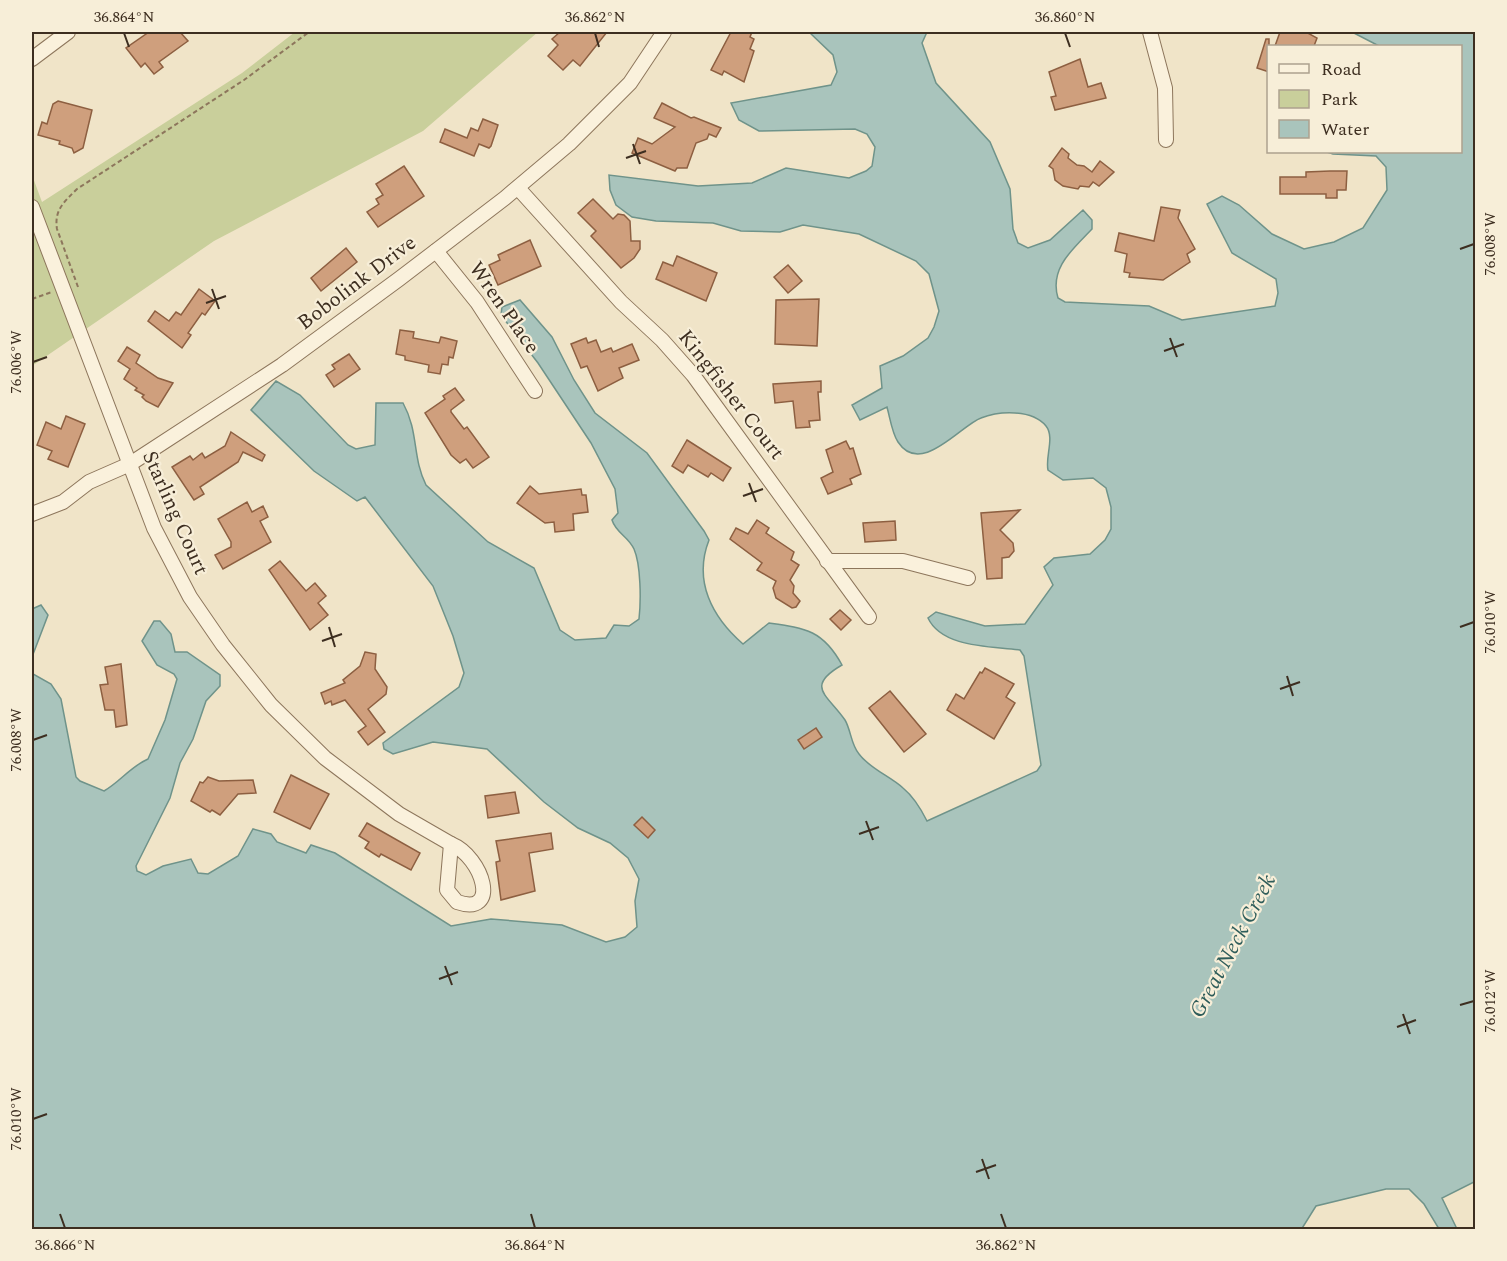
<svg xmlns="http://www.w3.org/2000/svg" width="1507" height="1261" font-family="Spectral,serif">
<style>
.green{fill:#c9cf9b}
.water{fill:#a9c4bc;stroke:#6f938a;stroke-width:1.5}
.building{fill:#cf9f7d;stroke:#8d5f41;stroke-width:1.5}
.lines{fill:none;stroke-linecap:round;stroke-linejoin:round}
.minor-casing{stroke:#8d765c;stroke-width:16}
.path{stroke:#8d765c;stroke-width:2;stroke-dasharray:4.5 3;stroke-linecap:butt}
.minor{stroke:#faf1dc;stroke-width:14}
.ticks{fill:none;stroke:#3d2e20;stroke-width:2}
.labels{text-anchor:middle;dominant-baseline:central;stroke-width:4.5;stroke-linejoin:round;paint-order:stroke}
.street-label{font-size:21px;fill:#3d2e20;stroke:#f7eed8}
.water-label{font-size:22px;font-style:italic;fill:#2f5d5a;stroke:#f7eed8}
.neatline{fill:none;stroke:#3d2e20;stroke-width:2}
.ticks-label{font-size:15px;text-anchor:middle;fill:#3d2e20}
</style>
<rect width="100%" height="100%" fill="#f0e4c8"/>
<polygon class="green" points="295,32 538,32 423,131 214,241 32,366 32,175 42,202 242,73"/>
<g class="water">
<path d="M809 32H927L922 43 936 83 990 142 1010 189 1013 229 1018 243 1028 248 1050 240 1083 210 1092 220V229C1073 249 1049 268 1058 298L1065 302 1149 306 1182 320 1275 306 1278 293 1276 279 1232 253 1207 204 1222 196 1239 205 1272 234 1304 249 1334 242 1363 228 1387 190 1386 167 1376 156 1333 154 1327 152H1460V46H1379L1352 32H1475L1476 1181 1442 1198 1457 1229H1439L1424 1204 1409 1189H1386L1316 1206 1301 1230 32 1229V671L33 674 51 684 61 699 76 777 80 781 104 791C121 781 130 767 148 759L165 720 177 679 174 674 157 665 142 641 154 621H160L171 634 175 652H187L220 675V686L206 701 193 739 180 763 170 798 136 866 137 871 146 875 163 866 191 859 198 873 208 874 238 856 253 829 271 834 277 842 306 853 311 845 335 853 451 926 491 919 562 925 606 942 625 937 637 927 635 901 639 879 628 858 610 843 578 828 544 802 487 749 433 742 393 754 384 749 383 743 459 687 464 673 453 636 433 586 365 497 357 501 314 471 251 410 276 381 300 395 348 445 356 449 375 445 376 403H403C419 432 412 457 426 485L488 542 534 568 560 630 575 640 606 638 614 625 629 626 639 619C641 601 641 565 634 549 628 536 616 533 612 520L618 513 615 489 591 443 538 363 501 315 502 307 520 300 552 337 574 380 595 413 647 453 704 531 709 540C693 581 712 617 743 644L769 623C805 628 823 630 842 665 804 687 828 695 845 720 851 730 851 745 859 754 870 769 890 776 903 788 914 797 921 809 927 821L1037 771 1041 765 1024 656 1020 650C991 646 942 648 928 618L936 612 985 626 1025 624 1053 585 1044 567 1054 558 1090 554 1105 540 1111 529V507L1106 488 1093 478 1063 480 1048 470C1045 457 1055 437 1046 426 1032 409 999 411 981 418 961 425 921 477 898 442 892 433 890 418 887 407L860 420 852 405 882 388 880 366 903 356 928 338 934 327 939 311 929 274 916 261 859 234 803 225 780 232 741 231 713 223 656 221 632 217 616 205 610 190 609 175 698 186 752 183 786 168 849 178 866 171 872 166 875 147 867 134 855 129 759 131 739 120 731 103 831 85 837 72 833 55Z"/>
<polygon points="41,605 48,615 32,657 32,609"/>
</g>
<g class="building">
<polygon points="149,32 180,32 188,41 159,62 163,67 154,74 145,63 141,67 126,48"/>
<polygon points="560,32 607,32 580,66 573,60 563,70 548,56 558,45 552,39"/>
<polygon points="731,32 752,32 750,37 754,39 750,49 754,51 744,82 724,71 722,75 711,70"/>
<polygon points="1280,32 1306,32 1317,38 1314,46 1275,46"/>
<polygon points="1266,39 1269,39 1269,72 1257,68"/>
<polygon points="1080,59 1088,87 1101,83 1106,98 1055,110 1051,97 1056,96 1049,72"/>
<polygon points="58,101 92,110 83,148 74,153 72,148 59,144 60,141 38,135 42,122 47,124 53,104"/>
<polygon points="662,103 691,118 694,117 721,128 716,137 709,134 707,139 696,143 687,168 677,168 675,171 632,153 638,138 652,144 675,127 654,118"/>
<polygon points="483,119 498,125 491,146 489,148 479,144 474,156 440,142 445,129 467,138 471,128 478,131"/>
<polygon points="1062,148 1069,154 1068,158 1077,165 1084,166 1092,172 1100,161 1114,172 1099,186 1093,182 1089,187 1080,186 1078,189 1063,186 1055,180 1053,169 1049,166"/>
<polygon points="404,166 424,196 378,227 367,212 379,204 376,199 383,195 376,184"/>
<polygon points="1330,171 1347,171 1346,190 1337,190 1337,198 1326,198 1326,194 1280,194 1280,177 1306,177 1306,172"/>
<polygon points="593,199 613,219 618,214 624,215 630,221 631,241 640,241 640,249 634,258 621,268 591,236 596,231 578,213"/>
<polygon points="1161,207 1180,210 1178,218 1195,249 1187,254 1190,262 1163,280 1129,277 1130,273 1124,272 1127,254 1115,251 1119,233 1154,241"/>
<polygon points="530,240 541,266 498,285 489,265 500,260 498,255"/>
<polygon points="346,248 357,262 321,291 311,278"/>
<polygon points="677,256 717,273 706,301 656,279 663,262 673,266"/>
<polygon points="788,265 802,281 788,293 774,277"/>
<polygon points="199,289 215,301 205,315 202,313 188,333 191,335 182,348 148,321 155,311 169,321 176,312 181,315"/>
<polygon points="819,299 817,346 775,344 776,300"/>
<polygon points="400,330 414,332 413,338 439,343 441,337 457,341 453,358 449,357 448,365 442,364 440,374 428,372 429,365 405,360 405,356 396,354"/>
<polygon points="586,338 588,343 596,340 601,352 611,348 613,352 632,344 639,360 619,368 623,378 598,391 587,366 581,368 571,344"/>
<polygon points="127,347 140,355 136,363 158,378 173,383 158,407 146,401 142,397 144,395 135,390 137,388 124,379 130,369 118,361"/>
<polygon points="349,354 360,369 334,387 326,375 335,369 332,365"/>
<polygon points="821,381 821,392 818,392 820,420 809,421 810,427 796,428 793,401 775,403 773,384"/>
<polygon points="455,388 464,400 451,410 451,412 464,429 467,427 489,457 473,468 466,459 460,463 451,455 425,413 445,399 443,396"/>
<polygon points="66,416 85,424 68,467 48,459 52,451 37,445 46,422 61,429"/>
<polygon points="231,432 265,455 262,461 243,452 238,462 200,487 204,494 194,500 172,467 190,456 193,460 202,453 205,458 225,446"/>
<polygon points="687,440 731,468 723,481 711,473 708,477 688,465 683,473 672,466"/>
<polygon points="846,441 850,449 853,448 861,474 850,479 852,484 828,494 821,478 833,472 826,450"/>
<polygon points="530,486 539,494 581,489 582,495 586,495 588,512 573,514 574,530 555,532 554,522 545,523 517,503"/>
<polygon points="247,502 252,512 263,506 268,517 260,521 271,542 223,569 215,555 231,547 231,542 218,519"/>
<polygon points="1020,510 1000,530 1013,543 1014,551 1009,557 1002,558 1002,578 987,579 981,513"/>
<polygon points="757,520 769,528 766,533 794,552 791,560 799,565 790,580 794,586 793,593 800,601 796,607 792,608 776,598 773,588 776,581 757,570 762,563 730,539 736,528 748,534"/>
<polygon points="895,521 896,540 865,542 863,523"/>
<polygon points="280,561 306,591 315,583 326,596 318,603 328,615 310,630 269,570"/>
<polygon points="840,610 851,620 841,630 830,619"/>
<polygon points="365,652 376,654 375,669 387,687 386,694 368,709 385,732 368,745 358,732 366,726 345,700 332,705 331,701 325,704 321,693 345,683 343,680 360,666"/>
<polygon points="121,664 127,725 116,727 114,710 105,710 100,685 108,684 105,667"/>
<polygon points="985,668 1014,684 1006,697 1015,703 994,739 947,710 956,694 964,699 980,672 982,673"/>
<polygon points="890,691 926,734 904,752 869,708"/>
<polygon points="816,728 822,737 804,749 798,740"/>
<polygon points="291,775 329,794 310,829 274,812"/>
<polygon points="208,777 219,781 253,780 256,793 238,794 220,815 212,810 210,812 191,801 200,782 203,783"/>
<polygon points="515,792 519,813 488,818 485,796"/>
<polygon points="642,817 655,830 648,838 634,825"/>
<polygon points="367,823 420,853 411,870 381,854 379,857 365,848 369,842 359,836"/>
<polygon points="551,833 553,849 529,853 535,891 501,900 496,862 500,861 496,841"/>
</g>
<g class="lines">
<g class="minor-casing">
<g id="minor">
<polyline points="1150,32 1165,88 1166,140"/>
<polyline points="32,59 68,32"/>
<polyline points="518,188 621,302 662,340 693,375 869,617"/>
<polyline points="32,207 154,528 190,597 223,645 271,705 325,758 399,814 451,844"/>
<polyline points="436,251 477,302 535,391"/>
<polyline points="32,514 63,502 89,482 130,464 282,365 399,279 505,198 569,144 630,83 664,32"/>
<polyline points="827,561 903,561 968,578"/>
<path d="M451 844C483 857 501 917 457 902L447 890Z"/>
</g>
</g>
<g class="path">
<path d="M78 287 57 229C54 210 64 202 77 189L244 80 309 32"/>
<polyline points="32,299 52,292"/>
</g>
<use href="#minor" class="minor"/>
</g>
<path class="ticks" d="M124 33 129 47M595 33 599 47M1065 33 1070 47M633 144 640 164M626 158 646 151M1460 249 1474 244M212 289 219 309M206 303 226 296M1170 338 1177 357M1164 351 1184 344M33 362 47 357M749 483 756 502M743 496 763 489M329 627 335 647M1460 627 1474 622M322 641 342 634M1287 676 1293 696M1280 689 1300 682M33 740 47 735M866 821 873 840M859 834 879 827M445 966 452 985M439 979 458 972M1460 1005 1474 1001M1403 1014 1410 1034M1397 1027 1416 1020M33 1119 47 1114M982 1159 989 1179M976 1172 996 1165M60 1214 65 1228M531 1214 535 1228M1001 1214 1006 1228"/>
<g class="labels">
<g class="street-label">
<text transform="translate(357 283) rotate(-37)">Bobolink Drive</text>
<text transform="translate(504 308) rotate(55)">Wren Place</text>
<text transform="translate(731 395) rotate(52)">Kingfisher Court</text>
<text transform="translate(175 513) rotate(66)">Starling Court</text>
</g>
<g class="water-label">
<text transform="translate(1233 946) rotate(-62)">Great Neck Creek</text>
</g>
</g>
<rect width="1507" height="1261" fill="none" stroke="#f7eed8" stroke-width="66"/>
<rect x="1267" y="45" width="195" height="108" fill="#f7eed8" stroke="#ada18e" stroke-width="1.5"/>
<rect x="1279" y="64" width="30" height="9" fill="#faf1dc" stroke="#ada18e" stroke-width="1.5"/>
<text x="1321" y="75" font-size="18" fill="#3d2e20">Road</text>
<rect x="1279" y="90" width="30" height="18" fill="#c9cf9b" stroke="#ada18e" stroke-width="1.5"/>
<text x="1321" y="105" font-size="18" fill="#3d2e20">Park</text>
<rect x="1279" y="120" width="30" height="18" fill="#a9c4bc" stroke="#ada18e" stroke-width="1.5"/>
<text x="1321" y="135" font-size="18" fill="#3d2e20">Water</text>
<rect x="33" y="33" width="1441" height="1195" class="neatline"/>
<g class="ticks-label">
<text x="124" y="22">36.864°N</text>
<text x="595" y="22">36.862°N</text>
<text x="1065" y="22">36.860°N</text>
<text transform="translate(1490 244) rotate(-90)" y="5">76.008°W</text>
<text transform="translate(16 362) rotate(-90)" y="5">76.006°W</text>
<text transform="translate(1490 622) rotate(-90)" y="5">76.010°W</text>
<text transform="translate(16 740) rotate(-90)" y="5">76.008°W</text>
<text transform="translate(1490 1001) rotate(-90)" y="5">76.012°W</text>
<text transform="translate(16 1119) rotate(-90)" y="5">76.010°W</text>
<text x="65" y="1250">36.866°N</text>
<text x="535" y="1250">36.864°N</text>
<text x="1006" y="1250">36.862°N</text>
</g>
</svg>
